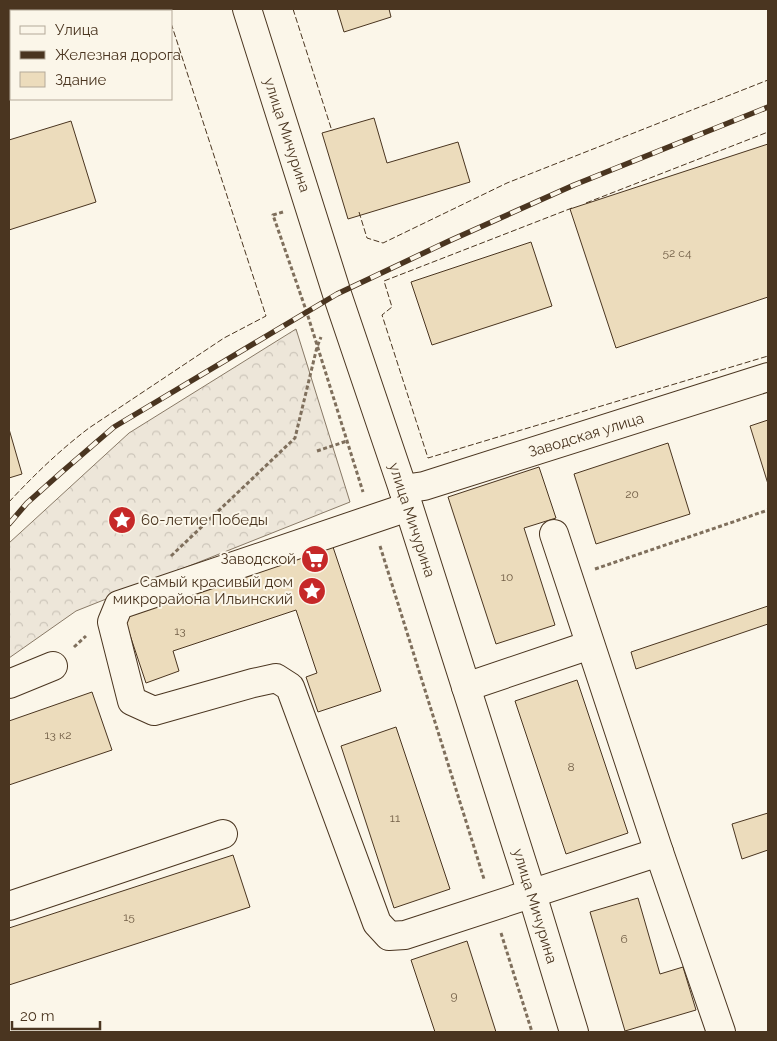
<svg xmlns="http://www.w3.org/2000/svg" width="777" height="1041" font-family="Raleway,sans-serif">
<style>
.forest{fill:url(#forest-crowns);stroke:#887966}
.building{fill:#ecdcbc;stroke:#4a3520}
.lines{fill:none;stroke-linecap:round;stroke-linejoin:round}
.minor-casing{stroke:#4a3520;stroke-width:30}
.major-casing{stroke:#4a3520;stroke-width:30}
.path{stroke:#7f6f5c;stroke-width:3;stroke-dasharray:4 2.5;stroke-linecap:butt}
.minor{stroke:#fbf6e9;stroke-width:28}
.major{stroke:#fbf6e9;stroke-width:28}
.rail-casing{stroke:#4a3520;stroke-width:5.5}
.rail{stroke:#fbf6e9;stroke-width:4;stroke-dasharray:11;stroke-linecap:butt}
.fence{stroke:#4a3520;stroke-width:1;stroke-dasharray:6 2.5;stroke-linecap:butt}
.labels{text-anchor:middle;dominant-baseline:central;stroke-width:4;stroke-linejoin:round;paint-order:stroke}
.number-label{font-size:12px;fill:#725f47}
.street-label{font-size:15px;fill:#4a3520;stroke:#fbf6e9}
.poi-label{font-size:15px;fill:#4a3520;stroke:#fbf6e9;text-anchor:end}
</style>
<defs>
<pattern id="forest-crowns" width="20" height="18" patternUnits="userSpaceOnUse" patternTransform="scale(1.25)"><rect width="20" height="18" fill="#ede6d9"/><path d="M2 6a3 3 0 1 1 6 0M12 15a3 3 0 1 1 6 0" fill="none" stroke="#cdc6ba"/></pattern>
</defs>
<rect width="100%" height="100%" fill="#fbf6e9"/>
<polygon class="forest" points="296,329 350,502 76,611 9,658 9,543 129,433"/>
<g class="building">
<polygon points="337,9 389,9 391,17 344,32"/>
<polygon points="374,118 387,163 458,142 470,182 348,219 322,133"/>
<polygon points="71,121 96,202 9,230 9,140"/>
<polygon points="768,144 768,297 616,348 570,209"/>
<polygon points="531,242 552,306 432,345 411,282"/>
<polygon points="768,420 768,484 750,426"/>
<polygon points="9,429 22,474 9,478"/>
<polygon points="668,443 690,514 596,544 574,474"/>
<polygon points="539,467 556,518 524,528 555,625 496,644 448,497"/>
<polygon points="331,541 381,691 318,712 306,677 317,673 296,610 173,651 179,671 146,683 122,611"/>
<polygon points="768,606 768,624 636,669 631,652"/>
<polygon points="577,680 628,833 566,854 515,701"/>
<polygon points="92,692 112,750 9,785 9,721"/>
<polygon points="396,727 450,889 394,908 341,746"/>
<polygon points="768,813 768,850 742,859 732,824"/>
<polygon points="233,855 250,907 9,985 9,928"/>
<polygon points="638,898 660,974 683,967 696,1010 625,1031 590,912"/>
<polygon points="467,941 496,1032 435,1032 411,960"/>
</g>
<g class="lines">
<g class="minor-casing">
<g id="minor">
<polyline points="403,489 424,486 768,377"/>
<polyline points="408,507 119,605 112,622 132,701 154,711 253,683 276,678 290,687 377,923 389,936 405,935 659,852"/>
<polyline points="554,534 659,852 721,1032"/>
<polyline points="9,684 53,666"/>
<polyline points="466,687 590,645"/>
<polyline points="9,906 223,834"/>
</g>
</g>
<g class="major-casing">
<polyline id="major" points="247,9 337,294 403,489 532,894 574,1032"/>
</g>
<g class="path">
<polyline points="283,212 273,215 307,313 363,492"/>
<polyline points="317,451 347,441"/>
<polyline points="380,546 484,879"/>
<polyline points="171,556 295,438 317,347 321,337"/>
<polyline points="595,569 768,510"/>
<polyline points="74,647 86,636"/>
<polyline points="501,933 532,1032"/>
</g>
<use href="#minor" class="minor"/>
<use href="#major" class="major"/>
<g class="rail-casing">
<polyline id="rail" points="9,524 27,503 63,471 114,427 337,294 449,241 574,185 768,107"/>
</g>
<use href="#rail" class="rail"/>
<g class="fence">
<polyline points="167,9 167,11"/>
<polyline points="293,9 332,131"/>
<polyline points="586,203 768,132"/>
<polyline points="572,208 384,281 392,307 382,315 428,458 768,356"/>
<polyline points="359,212 367,238 383,243 507,183 768,80"/>
<path d="M9 502C34 475 60 450 89 428L224 338 266 316 171 23"/>
</g>
</g>
<defs>
<g id="sight-disc" transform="scale(1.4375)"><circle r="9.5" fill="#c62828" stroke="#fbf6e9"/><path d="M0-6L1.8-2.2L6-1.7L2.9 1.2L3.7 5.4L0 3.3L-3.7 5.4L-2.9 1.2L-6-1.7L-1.8-2.2Z" fill="#fff"/></g>
<g id="supermarket-disc" transform="scale(1.4375)"><circle r="9.5" fill="#c62828" stroke="#fbf6e9"/><path d="M-6-5.5h2.5l.6 2H6L4.5 2H-2.5L-4.4-4H-6ZM-1.5 3.2a1.3 1.3 0 1 0 .1 0ZM3 3.2a1.3 1.3 0 1 0 .1 0Z" fill="#fff"/></g>
</defs>
<g fill-rule="evenodd">
<use href="#sight-disc" x="122" y="520"/>
<use href="#supermarket-disc" x="315" y="559"/>
<use href="#sight-disc" x="312" y="591"/>
</g>
<g class="labels">
<g class="number-label">
<text x="677" y="253">52 с4</text>
<text x="632" y="494">20</text>
<text x="507" y="577">10</text>
<text x="180" y="631">13</text>
<text x="58" y="735">13 к2</text>
<text x="571" y="767">8</text>
<text x="395" y="818">11</text>
<text x="129" y="917">15</text>
<text x="624" y="939">6</text>
<text x="454" y="996">9</text>
</g>
<g class="street-label">
<text transform="translate(287 135) rotate(72)">улица Мичурина</text>
<text transform="translate(586 435) rotate(-17)">Заводская улица</text>
<text transform="translate(412 520) rotate(72)">улица Мичурина</text>
<text transform="translate(535 906) rotate(73)">улица Мичурина</text>
</g>
<g class="poi-label">
<text x="141" y="520" text-anchor="start">60-летие Победы</text>
<text x="296" y="559">Заводской</text>
<text x="293" y="582">Самый красивый дом<tspan x="293" dy="17">микрорайона Ильинский</tspan></text>
</g>
</g>
<rect width="777" height="1041" fill="none" stroke="#4a3520" stroke-width="20"/>
<rect x="10" y="10" width="162" height="90" fill="#fbf6e9" stroke="#b4a999"/>
<rect x="20" y="26" width="25" height="8" fill="#fbf6e9" stroke="#b4a999"/>
<text x="55" y="35" font-size="15" fill="#4a3520">Улица</text>
<rect x="20" y="51" width="25" height="8" fill="#4a3520" stroke="#b4a999"/>
<text x="55" y="60" font-size="15" fill="#4a3520">Железная дорога</text>
<rect x="20" y="72" width="25" height="15" fill="#ecdcbc" stroke="#b4a999"/>
<text x="55" y="85" font-size="15" fill="#4a3520">Здание</text>
<path d="M12 1021v8h88v-8" fill="none" stroke="#4a3520" stroke-width="2.5"/>
<text x="20" y="1021" font-size="15" fill="#4a3520" stroke="#fbf6e9" stroke-width="4" paint-order="stroke">20 m</text>
</svg>
